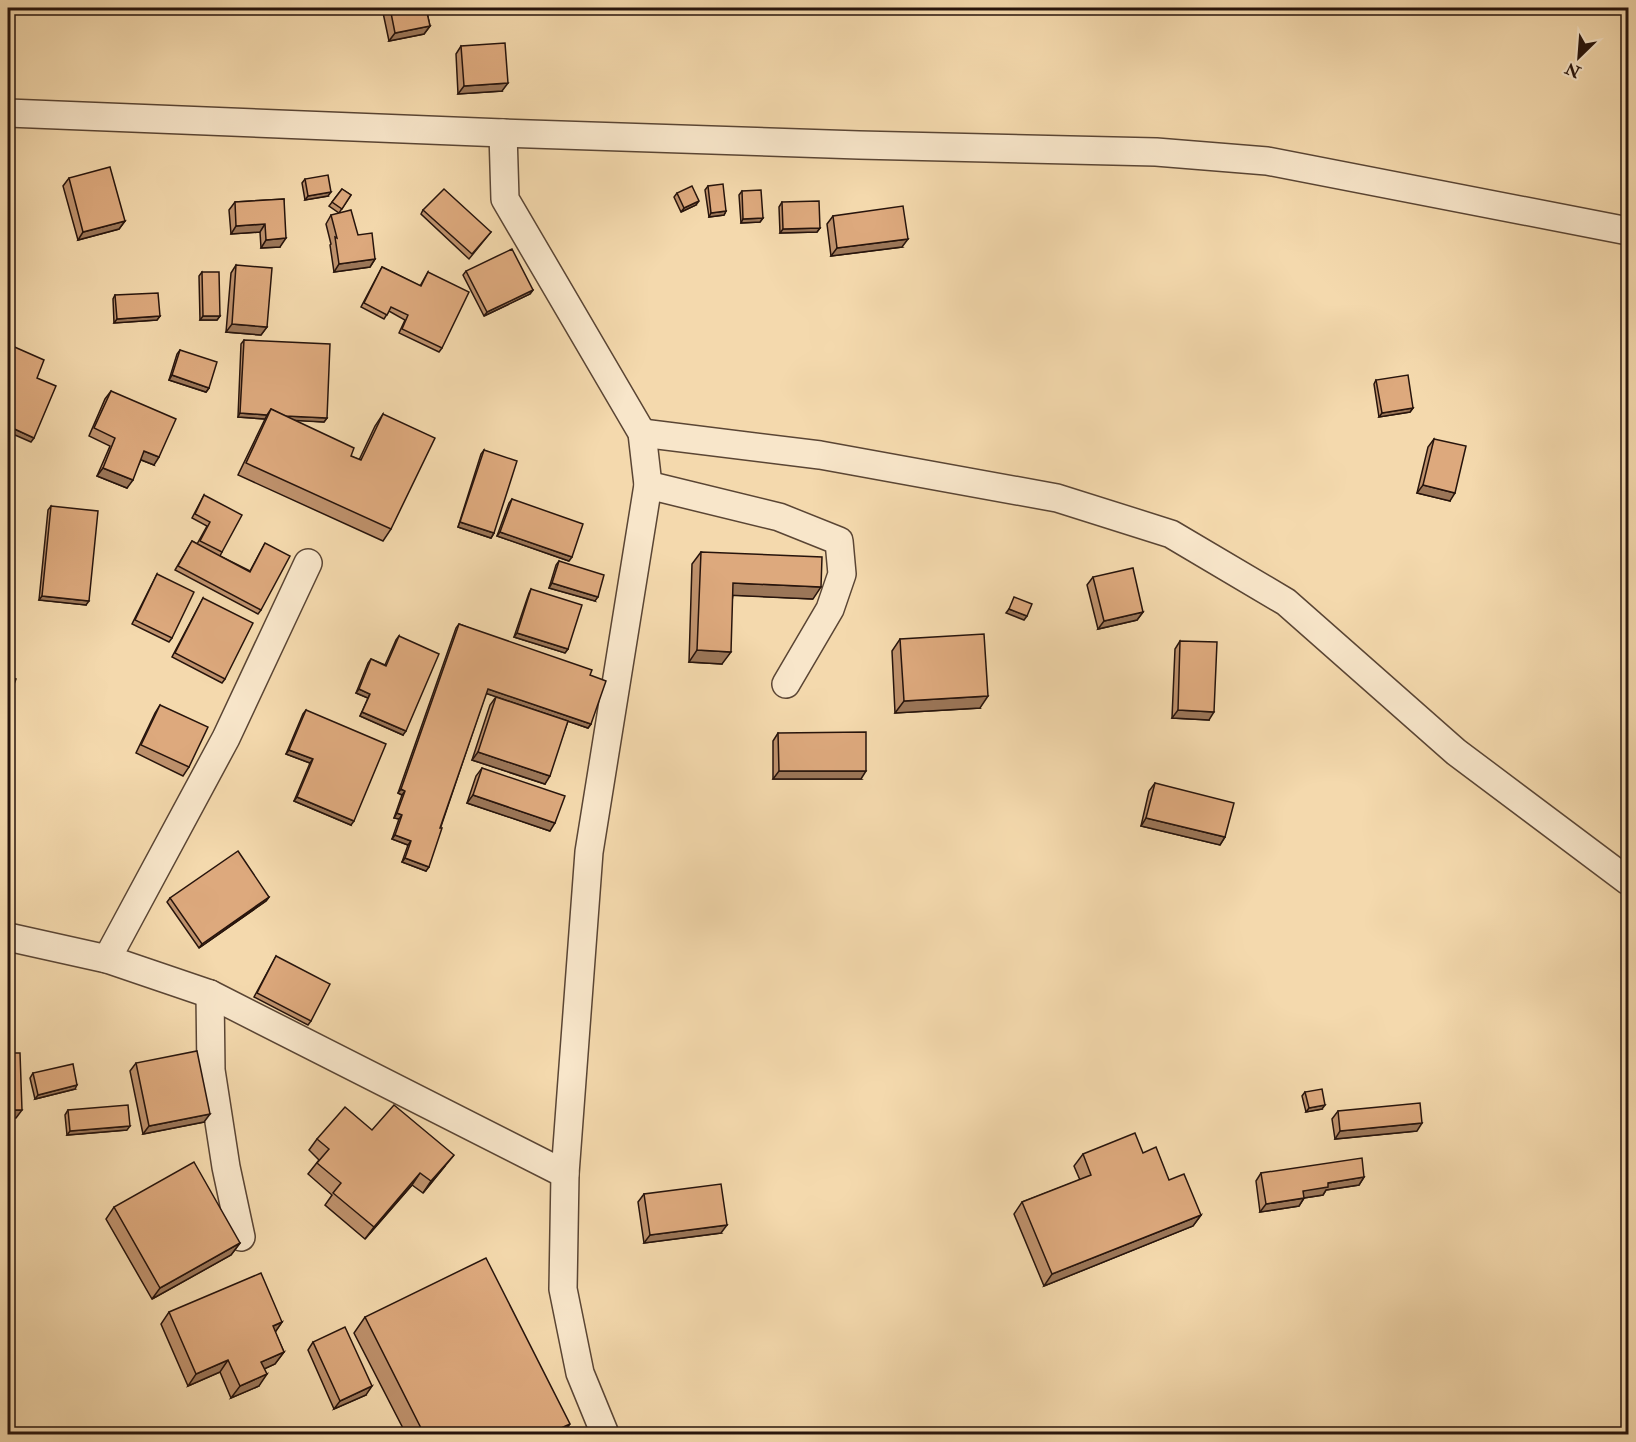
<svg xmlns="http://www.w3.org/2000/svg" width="1636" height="1442" font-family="'IM FELL Double Pica',serif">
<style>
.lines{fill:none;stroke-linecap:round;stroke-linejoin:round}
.minor-casing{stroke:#5a4534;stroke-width:30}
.minor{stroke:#f8e6ca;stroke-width:27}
.wall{fill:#be916c;stroke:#27140c;stroke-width:1.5}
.shaded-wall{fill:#9b7658;stroke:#27140c;stroke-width:1.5}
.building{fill:#dda97d;stroke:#27140c;stroke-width:1.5}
</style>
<rect width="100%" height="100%" fill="#f4d9ad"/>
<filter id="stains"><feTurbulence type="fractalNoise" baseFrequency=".00333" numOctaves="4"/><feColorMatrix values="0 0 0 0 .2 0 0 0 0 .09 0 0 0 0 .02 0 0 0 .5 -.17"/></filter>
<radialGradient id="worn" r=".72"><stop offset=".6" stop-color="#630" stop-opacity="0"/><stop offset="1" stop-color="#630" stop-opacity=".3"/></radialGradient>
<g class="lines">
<g class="minor-casing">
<g id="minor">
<polyline points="8,113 503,133 859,145 1156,152 1267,161 1628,231"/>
<polyline points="503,133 505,199 642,433 648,485 589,852 565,1174 563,1289 580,1373 605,1434"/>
<polyline points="642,433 820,455 1057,498 1171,534 1286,602 1456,752 1628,881"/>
<polyline points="648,485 779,517 839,541 842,574 830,609 786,684"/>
<polyline points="8,937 107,959 210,994 565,1174"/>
<polyline points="107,959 226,738 308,563"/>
<polyline points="210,994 211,1070 226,1167 241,1237"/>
</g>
</g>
<use href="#minor" class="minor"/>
</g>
<g class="wall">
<polygon points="382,8 426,8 430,26 424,34 389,41"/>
<polygon points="461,46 502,91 458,94 456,54"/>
<polygon points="69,178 125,221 119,229 78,240 63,186"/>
<polygon points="305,179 328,196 305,200 302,183"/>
<polygon points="708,186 726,211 724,215 709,217 705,190"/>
<polygon points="342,189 351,195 339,213 329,206"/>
<polygon points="742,191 763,218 760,222 741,223 739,195"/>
<polygon points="677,193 696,205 681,212 674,197"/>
<polygon points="284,199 280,247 261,248 260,232 231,234 229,210 235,202"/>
<polygon points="782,202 820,228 817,232 780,233 779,207"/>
<polygon points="423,210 491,232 469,259 421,214"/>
<polygon points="331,215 358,235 375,259 370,267 334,272 330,245 331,244 326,224"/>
<polygon points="833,216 902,247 831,256 827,224"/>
<polygon points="236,265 267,327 261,335 226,332 231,273"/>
<polygon points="382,267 420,286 428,272 442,348 439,352 399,333 405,320 389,311 384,319 361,307"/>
<polygon points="466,271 533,290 530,294 484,316 463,275"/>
<polygon points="202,272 220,316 217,320 200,320 199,276"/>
<polygon points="115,295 160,316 157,320 114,323 113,299"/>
<polygon points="244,340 327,418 324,422 295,420 351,456 359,460 375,426 383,414 391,529 383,541 238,475 265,419 238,417 241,344"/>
<polygon points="180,350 209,388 206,392 169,380 177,354"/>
<polygon points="1376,380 1413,408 1410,412 1379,417 1374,384"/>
<polygon points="111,391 154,465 141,460 127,488 97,476 110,446 89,436 105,399"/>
<polygon points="1434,439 1450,501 1417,493 1428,447"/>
<polygon points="484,450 494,533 491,538 458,527 481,454"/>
<polygon points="204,495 222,552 220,556 250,571 265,543 261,610 258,614 175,570 192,541 197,544 207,526 192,518"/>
<polygon points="512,499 569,561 497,536 509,503"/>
<polygon points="51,506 86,605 39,600 48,510"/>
<polygon points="701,552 813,599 733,595 722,664 689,662 692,564"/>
<polygon points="559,561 595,601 549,588 556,565"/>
<polygon points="157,574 172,638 169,642 132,624"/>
<polygon points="1093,577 1143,612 1137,620 1098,629 1087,585"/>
<polygon points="531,589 568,649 565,653 514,637 529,593"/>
<polygon points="203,598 225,679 222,683 172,657"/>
<polygon points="459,624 590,675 591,724 588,728 568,721 545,784 472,760 490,705 496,697 529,708 486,693 426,871 402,862 408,845 392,839 399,819 394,818 402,795 398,793 456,628"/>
<polygon points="399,636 403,735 360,716 368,698 356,693 368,663 371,659 385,665 396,640"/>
<polygon points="900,639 980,708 895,713 892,651"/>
<polygon points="1180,641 1209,720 1172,718 1175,649"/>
<polygon points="160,705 189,767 183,776 136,753 155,713"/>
<polygon points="306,710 351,825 294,801 310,763 286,754 303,714"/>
<polygon points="778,733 861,779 773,779 773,741"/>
<polygon points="482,768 550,831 467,803 476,776"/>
<polygon points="1155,783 1225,837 1220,845 1141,826 1149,791"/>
<polygon points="269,897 266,901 199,948 167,902 170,898"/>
<polygon points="276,956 311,1021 308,1025 254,997"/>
<polygon points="136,1063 204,1122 143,1134 130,1071"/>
<polygon points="33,1073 75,1089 35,1099 30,1078"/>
<polygon points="1305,1092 1322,1109 1306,1112 1302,1096"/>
<polygon points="68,1110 127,1130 67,1135 65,1115"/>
<polygon points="1338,1111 1417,1131 1335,1139 1332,1119"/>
<polygon points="372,1130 445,1166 423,1193 412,1185 365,1239 325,1205 332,1195 308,1174 319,1160 309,1150 317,1139"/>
<polygon points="1143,1153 1201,1215 1193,1226 1044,1286 1014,1214 1022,1202 1080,1180 1074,1166 1083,1154"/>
<polygon points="1261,1173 1364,1177 1359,1185 1326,1190 1323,1195 1304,1198 1299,1206 1260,1212 1256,1181"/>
<polygon points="644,1194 721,1233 644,1243 638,1202"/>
<polygon points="1629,1200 1629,1323 1626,1323 1623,1207"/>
<polygon points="114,1207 240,1243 231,1255 152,1299 106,1219"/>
<polygon points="169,1312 282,1322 275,1332 284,1352 275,1364 264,1369 259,1386 231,1398 220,1372 188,1386 161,1324"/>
<polygon points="365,1317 562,1434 406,1434 354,1333"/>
<polygon points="313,1342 366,1395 334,1409 308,1350"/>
</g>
<g class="shaded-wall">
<polygon points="430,26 424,34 389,41 395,33"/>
<polygon points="508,83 502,91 458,94 464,86"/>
<polygon points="331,192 328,196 305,200 308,196"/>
<polygon points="699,201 696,205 681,212 684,208"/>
<polygon points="726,211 724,215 709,217 711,213"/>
<polygon points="763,218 760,222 741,223 743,219"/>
<polygon points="125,221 119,229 78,240 83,232"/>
<polygon points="265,224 260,232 231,234 236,226"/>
<polygon points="820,228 817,232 780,233 783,229"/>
<polygon points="286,238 280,247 261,248 266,240"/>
<polygon points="908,239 902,247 831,256 837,248"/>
<polygon points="375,259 370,267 334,272 339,264"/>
<polygon points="533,290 530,294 484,316 487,312"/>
<polygon points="160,316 157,320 114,323 117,319"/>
<polygon points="203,316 220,316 217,320 200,320"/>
<polygon points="232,324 267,327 261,335 226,332"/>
<polygon points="172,375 209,388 206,392 169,380"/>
<polygon points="1413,408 1410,412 1379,417 1382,413"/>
<polygon points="240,413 267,415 265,419 238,417"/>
<polygon points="269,415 327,418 324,422 267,419"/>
<polygon points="8,426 34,438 31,442 8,432"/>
<polygon points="144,451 159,457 154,465 139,459"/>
<polygon points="103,468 133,480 127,488 97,476"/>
<polygon points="1423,485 1455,493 1450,501 1417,493"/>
<polygon points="460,522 494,533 491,538 458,527"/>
<polygon points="500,532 572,557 569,561 497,536"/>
<polygon points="552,583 598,597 595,601 549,588"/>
<polygon points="733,583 821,587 813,599 725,595"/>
<polygon points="42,596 89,601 86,605 39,600"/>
<polygon points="1009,609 1027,616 1024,620 1006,613"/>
<polygon points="1143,612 1137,620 1098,629 1104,621"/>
<polygon points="517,633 568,649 565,653 514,637"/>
<polygon points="697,650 731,652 722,664 689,662"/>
<polygon points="359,689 370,694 368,698 356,693"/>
<polygon points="488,689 591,724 588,728 485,693"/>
<polygon points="988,696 980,708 895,713 904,701"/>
<polygon points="1178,710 1214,712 1209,720 1172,718"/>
<polygon points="362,712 406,731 403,735 360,716"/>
<polygon points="289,750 313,759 310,763 286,754"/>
<polygon points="478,752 550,776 545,784 472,760"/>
<polygon points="779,771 866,771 861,779 773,779"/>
<polygon points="401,789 405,791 402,795 398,793"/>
<polygon points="473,795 555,823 550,831 467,803"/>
<polygon points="297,797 354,821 351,825 294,801"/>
<polygon points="397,813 402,815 399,819 394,818"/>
<polygon points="1146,818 1225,837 1220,845 1141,826"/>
<polygon points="395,835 411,841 408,845 392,839"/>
<polygon points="405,858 429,867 426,871 402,862"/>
<polygon points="269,897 266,901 199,948 202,944"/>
<polygon points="77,1085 75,1089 35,1099 38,1095"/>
<polygon points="1325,1105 1322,1109 1306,1112 1309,1108"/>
<polygon points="8,1110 22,1110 16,1118 8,1118"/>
<polygon points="210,1114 204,1122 143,1134 149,1126"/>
<polygon points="1422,1123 1417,1131 1335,1139 1340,1131"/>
<polygon points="130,1126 127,1130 67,1135 70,1131"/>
<polygon points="454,1155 445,1166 423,1193 431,1181"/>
<polygon points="420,1173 412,1185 365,1239 374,1227"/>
<polygon points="1364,1177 1359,1185 1326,1190 1323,1195 1297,1199 1303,1191 1328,1183"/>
<polygon points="1304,1198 1299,1206 1260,1212 1266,1204"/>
<polygon points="1201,1215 1193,1226 1044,1286 1052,1274"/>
<polygon points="727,1225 721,1233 644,1243 650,1235"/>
<polygon points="240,1243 231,1255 152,1299 160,1288"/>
<polygon points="282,1322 274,1334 273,1326"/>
<polygon points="284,1352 275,1364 253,1374 261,1362"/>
<polygon points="228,1360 220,1372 188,1386 196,1374"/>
<polygon points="267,1374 259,1386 231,1398 240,1386"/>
<polygon points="372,1386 366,1395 334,1409 340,1401"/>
<polygon points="570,1424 562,1434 548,1434"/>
</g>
<g class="building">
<polygon points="390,8 426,8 430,26 395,33"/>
<polygon points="505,43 508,83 464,86 461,46"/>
<polygon points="8,148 10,169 8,169"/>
<polygon points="110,167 125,221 83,232 69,178"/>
<polygon points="328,175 331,192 308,196 305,179"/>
<polygon points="723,184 726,211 711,213 708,186"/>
<polygon points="692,186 699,201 684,208 677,193"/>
<polygon points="342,189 351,195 342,209 332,202"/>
<polygon points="444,189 491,232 472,254 423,210"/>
<polygon points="761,190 763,218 743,219 742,191"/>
<polygon points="284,199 286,238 266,240 265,224 236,226 235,202"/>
<polygon points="819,201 820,228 783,229 782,202"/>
<polygon points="903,206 908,239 837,248 833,216"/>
<polygon points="351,210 358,235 372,233 375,259 339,264 335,237 337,238 331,215"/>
<polygon points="512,249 533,290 487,312 466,271"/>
<polygon points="236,265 272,268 267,327 232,324"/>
<polygon points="382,267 421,286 428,272 469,292 442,348 402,329 408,315 391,307 387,315 364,303"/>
<polygon points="202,272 219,272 220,316 203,316"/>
<polygon points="158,293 160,316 117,319 115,295"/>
<polygon points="244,340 330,344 327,418 285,416 271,409 267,415 240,413"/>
<polygon points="10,345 44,360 37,378 56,386 34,438 8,426 8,351"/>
<polygon points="180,350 217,362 209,388 172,375"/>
<polygon points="1408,375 1413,408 1382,413 1376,380"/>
<polygon points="111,391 176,419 159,457 144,451 133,480 103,468 115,438 94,428"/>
<polygon points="271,409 354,448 351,456 361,460 383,414 435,438 391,529 246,463"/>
<polygon points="1434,439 1466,446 1455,493 1423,485"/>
<polygon points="484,450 517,461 494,533 460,522"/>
<polygon points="204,495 242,515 222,552 200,541 210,522 195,514"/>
<polygon points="512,499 583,524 572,557 500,532"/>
<polygon points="51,506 98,511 89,601 42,596"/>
<polygon points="192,541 250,572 265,543 290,556 261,610 178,566"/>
<polygon points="701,552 822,557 821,587 733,583 731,652 697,650"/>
<polygon points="559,561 604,575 598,597 552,583"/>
<polygon points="1133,568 1143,612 1104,621 1093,577"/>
<polygon points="157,574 194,592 172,638 135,620"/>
<polygon points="531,589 582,605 568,649 517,633"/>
<polygon points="1014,597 1032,604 1027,616 1009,609"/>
<polygon points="203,598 253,623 225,679 175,653"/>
<polygon points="459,624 592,670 590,675 606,681 591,724 488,689 440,828 442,828 429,867 405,858 411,841 395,835 402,815 397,813 405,791 401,789"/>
<polygon points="984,634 988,696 904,701 900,639"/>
<polygon points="399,636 439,654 406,731 362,712 370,694 359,689 371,659 386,666"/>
<polygon points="1180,641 1217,642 1214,712 1178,710"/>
<polygon points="8,676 16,679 8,700"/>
<polygon points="496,697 568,721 550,776 478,752"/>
<polygon points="160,705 208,727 189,767 141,745"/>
<polygon points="306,710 386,744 354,821 297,797 313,759 289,750"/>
<polygon points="866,732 866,771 779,771 778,733"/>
<polygon points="482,768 565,796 555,823 473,795"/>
<polygon points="1155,783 1234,803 1225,837 1146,818"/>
<polygon points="238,851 269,897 202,944 170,898"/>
<polygon points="276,956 330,984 311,1021 257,993"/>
<polygon points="197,1051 210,1114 149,1126 136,1063"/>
<polygon points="8,1053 20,1053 22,1110 8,1110"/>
<polygon points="73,1064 77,1085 38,1095 33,1073"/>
<polygon points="1322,1089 1325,1105 1309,1108 1305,1092"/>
<polygon points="1420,1103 1422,1123 1340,1131 1338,1111"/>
<polygon points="128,1105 130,1126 70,1131 68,1110"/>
<polygon points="394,1105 454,1155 431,1181 420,1173 374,1227 333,1193 341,1183 317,1163 329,1149 317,1139 345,1107 372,1130"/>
<polygon points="1135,1133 1143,1153 1156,1147 1169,1180 1184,1174 1201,1215 1052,1274 1022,1202 1091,1175 1083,1154"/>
<polygon points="1362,1158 1364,1177 1328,1183 1328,1187 1303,1191 1304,1198 1266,1204 1261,1173"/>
<polygon points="194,1162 240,1243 160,1288 114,1207"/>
<polygon points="721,1184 727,1225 650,1235 644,1194"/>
<polygon points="486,1258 570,1424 548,1434 424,1434 365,1317"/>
<polygon points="261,1273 282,1322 273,1326 284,1352 261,1362 267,1374 240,1386 228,1360 196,1374 169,1312"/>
<polygon points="345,1327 372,1386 340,1401 313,1342"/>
</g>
<rect width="1636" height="1442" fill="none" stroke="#f4d9ad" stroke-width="30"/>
<rect x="9" y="9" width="1618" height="1424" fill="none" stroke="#27140c" stroke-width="3"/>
<rect x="15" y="15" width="1606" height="1412" fill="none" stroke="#27140c" stroke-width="1.5"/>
<g transform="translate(1579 57) rotate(205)" stroke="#f8e6ca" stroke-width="4.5" paint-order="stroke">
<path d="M0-4.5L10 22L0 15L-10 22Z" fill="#27140c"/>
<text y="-9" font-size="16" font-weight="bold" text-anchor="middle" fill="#27140c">N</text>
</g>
<rect width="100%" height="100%" filter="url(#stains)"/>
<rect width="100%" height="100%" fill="url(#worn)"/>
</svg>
